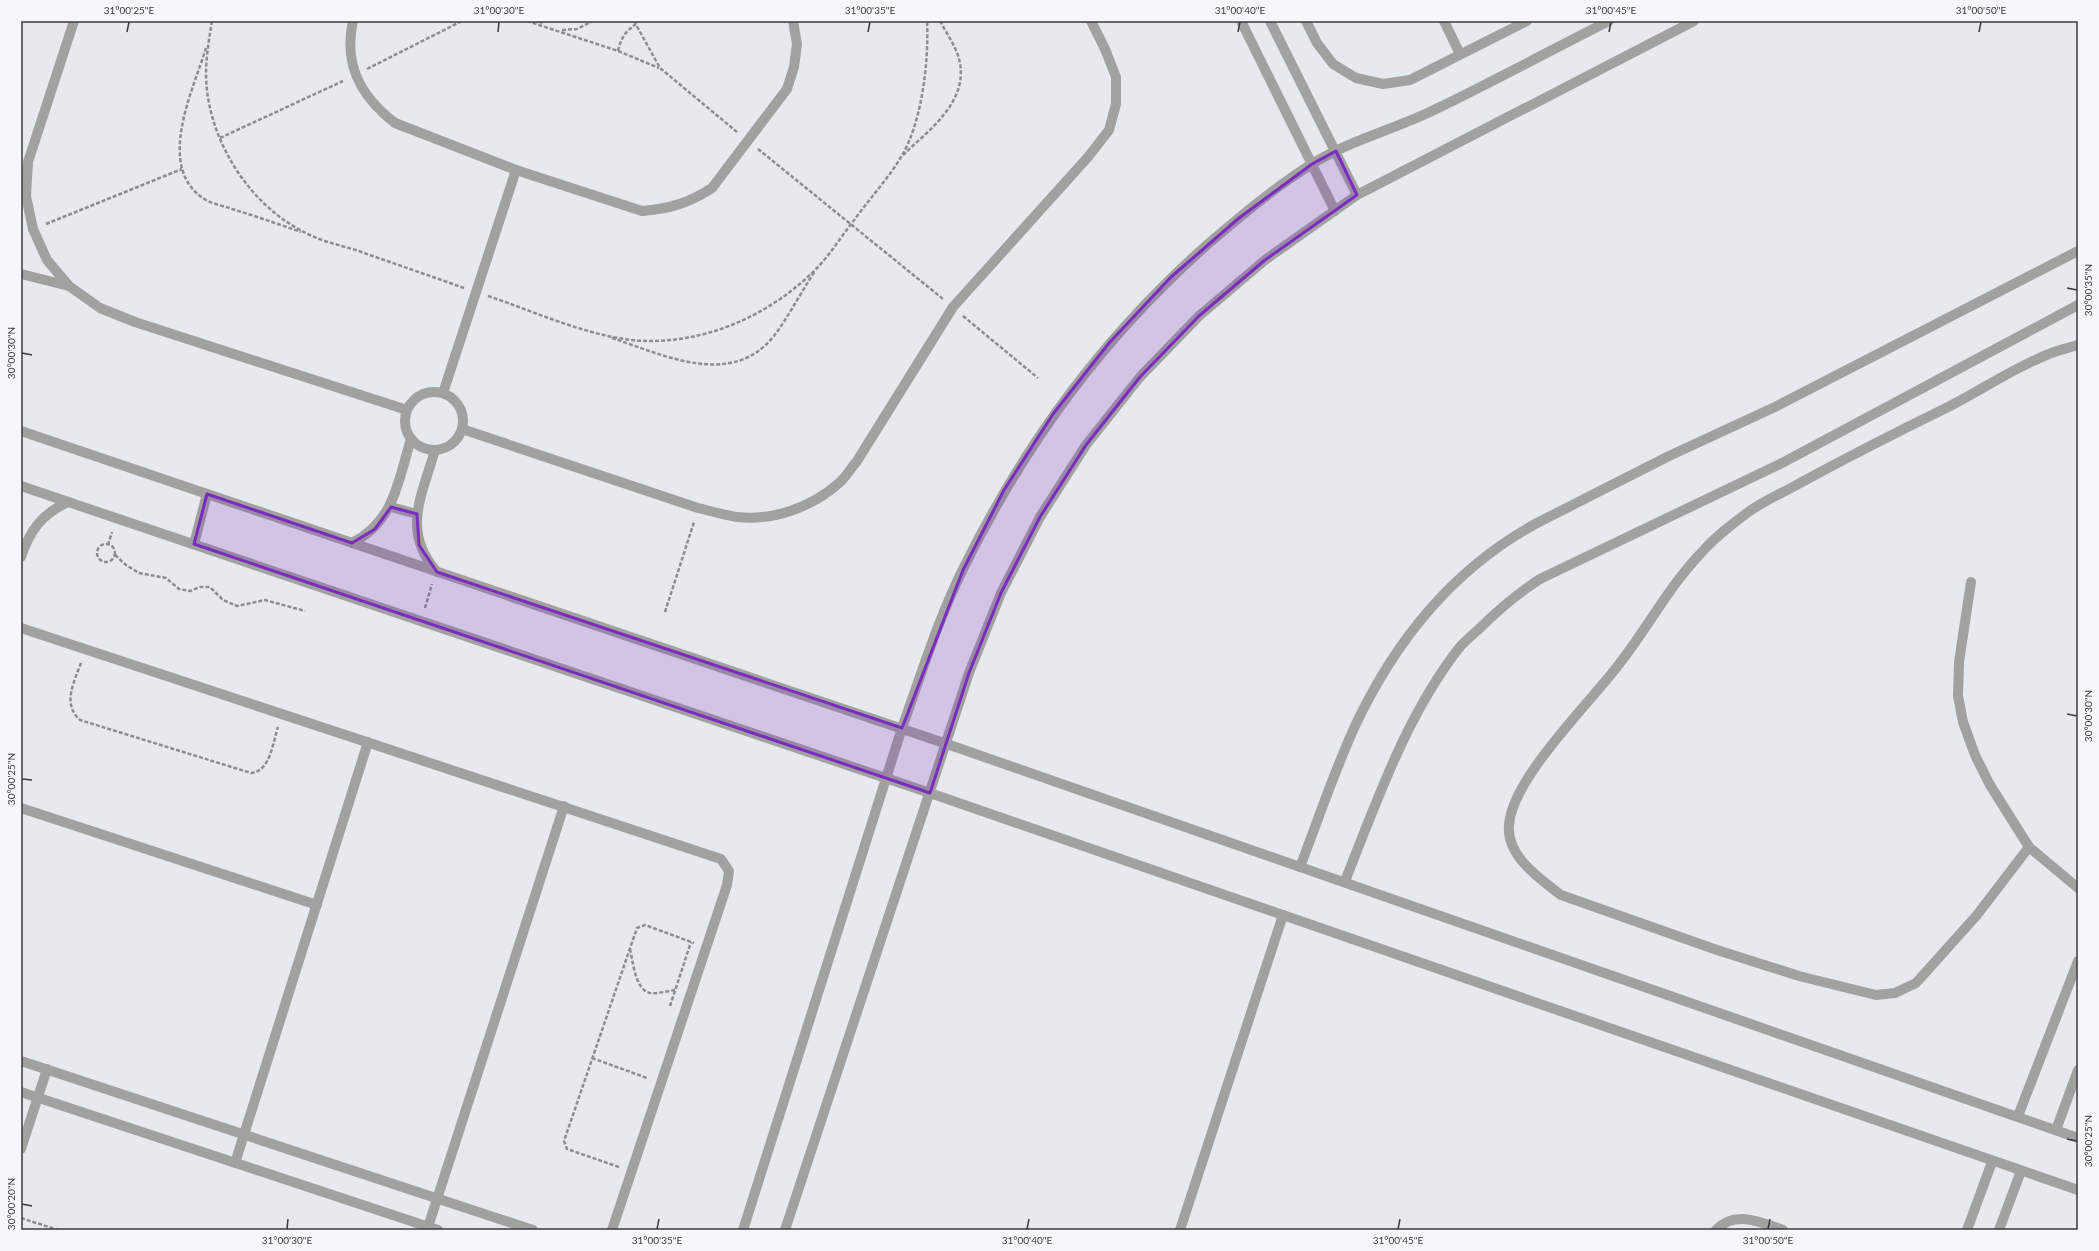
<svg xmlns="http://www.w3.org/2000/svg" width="2099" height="1251" font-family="Lato,sans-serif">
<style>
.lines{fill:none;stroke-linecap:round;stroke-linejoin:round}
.path{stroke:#8b8e91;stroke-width:2.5;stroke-dasharray:4 2;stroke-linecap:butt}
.minor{stroke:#a1a19f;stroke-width:10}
.marked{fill:#7b2cbf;fill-opacity:0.2;stroke:#7b2cbf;stroke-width:3;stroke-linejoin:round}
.ticks{fill:none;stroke:#3a3b3d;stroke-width:1.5}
.neatline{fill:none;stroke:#3a3b3d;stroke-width:1.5}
.ticks-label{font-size:10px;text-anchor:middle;fill:#3a3b3d}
</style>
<rect width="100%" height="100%" fill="#e6eaee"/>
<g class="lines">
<g class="path">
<path d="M212 21C209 39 206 57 206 75 207 138 248 204 304 232 320 241 339 245 356 250 392 263 428 275 464 288"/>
<polyline points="527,21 618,51 659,68"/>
<polyline points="539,21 544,24"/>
<polyline points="634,21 660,68 737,132"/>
<polyline points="562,30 577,29 593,21"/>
<path d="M206 48C193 91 154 169 206 200 213 204 224 206 232 209 255 216 278 224 301 232"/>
<path d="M618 51C621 38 625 32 636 24"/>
<polyline points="367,69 462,21"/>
<polyline points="220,138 343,81"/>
<polyline points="758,149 943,299"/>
<path d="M903 155C929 130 967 103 960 63 957 48 947 34 940 21"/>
<polyline points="46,224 182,169"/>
<path d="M488 296C539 313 599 342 653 341 715 340 773 312 816 269 830 255 842 235 855 219 870 198 888 179 901 157 922 123 929 61 927 21"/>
<polyline points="963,316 1038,378"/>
<path d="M612 338C664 355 731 389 774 336 789 316 801 292 815 271"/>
<circle cx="106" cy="553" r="9"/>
<polyline points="108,545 112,532"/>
<polyline points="115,555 126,565 139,573 166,578 179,589 190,591 200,587 210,587 223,600 237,606 265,600 305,611"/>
<polyline points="425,608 432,584"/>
<polyline points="665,612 694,522"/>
<path d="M81 663C74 682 62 704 80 720L251 773C270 772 273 742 278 727"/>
<path d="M630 949C633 961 635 990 650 993 658 994 667 991 675 990"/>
<polyline points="670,1006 691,942"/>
<polyline points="592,1058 647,1078"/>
<polyline points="619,1167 567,1149 564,1141 637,928 645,925 694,943"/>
<polyline points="21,1218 58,1230"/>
</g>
<g class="minor">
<polyline points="74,21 28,162 26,196 33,229 47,260 69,286 100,308 135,322 407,410"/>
<path d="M353 21C343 65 361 97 395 123L516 170 642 211C669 209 689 203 712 188L787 89 794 67 797 44 793 21"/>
<polyline points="1241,21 1335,211"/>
<polyline points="1270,21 1357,195"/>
<polyline points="1306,21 1317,43 1333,64 1356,78 1383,84 1410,80 1527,21"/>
<polyline points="1444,21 1460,54"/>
<polyline points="21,274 69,286"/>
<circle cx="434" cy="421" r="29"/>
<polyline points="443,393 516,170"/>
<path d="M462 429 698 508C711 511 724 515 737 517 774 521 812 507 839 483 846 477 851 468 857 461L953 307 1088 157 1109 130 1116 104V77L1105 49 1091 21"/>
<polyline points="21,431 947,744 2078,1138"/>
<path d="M435 450C422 496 401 531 437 572"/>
<polyline points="21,486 930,793 2078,1190"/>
<polyline points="391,507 417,514"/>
<path d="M352 543C395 521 398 481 411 439"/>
<polyline points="194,544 207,494"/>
<path d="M21 557C30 530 42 514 68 502"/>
<polyline points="1971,582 1959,662 1958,696 1963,722 1975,755 1990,785 2029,847 2078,888"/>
<polyline points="21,628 721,859 729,871 727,885 612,1230"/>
<polyline points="21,808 317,905"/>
<path d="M2029 847 1977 915 1916 983 1895 993 1876 995 1799 976 1717 950 1561 895C1540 879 1506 856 1509 825 1512 778 1591 702 1620 663 1648 627 1670 585 1702 552 1715 537 1731 525 1747 513 1763 501 1783 493 1800 483 1848 457 1897 432 1946 408 1980 391 2013 368 2049 354 2058 350 2068 348 2078 345"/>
<path d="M1300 867C1318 820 1334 772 1355 726 1395 641 1454 568 1537 523L1669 456 1775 407 2078 251"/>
<path d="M1345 881C1377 801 1406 716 1459 648 1465 641 1472 635 1479 629 1498 610 1517 594 1540 579L1780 464 2078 305"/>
<polyline points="21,1061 533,1230"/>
<polyline points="21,1092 438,1230"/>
<polyline points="2018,1116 2078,961"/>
<polyline points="2056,1130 2078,1070"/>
<polyline points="21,1149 47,1069"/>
<polyline points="235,1163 368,742"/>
<polyline points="428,1227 564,806"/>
<path d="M743 1230 902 728C921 675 938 619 964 567 1026 442 1103 337 1208 244 1241 216 1275 187 1312 164 1350 140 1396 129 1436 109 1494 81 1551 50 1609 21"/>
<polyline points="785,1230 969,673 1001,593 1040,517 1086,445 1140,377 1199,316 1265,260 1357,195 1694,21"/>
<polyline points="1180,1230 1283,915"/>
<path d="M1716 1230C1735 1210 1761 1222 1783 1230"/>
<polyline points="1967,1230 1992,1162"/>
<polyline points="1999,1230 2021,1171"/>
</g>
</g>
<path class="marked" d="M1336 151 1357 195 1265 260 1199 316 1140 377 1086 445 1040 517 1001 593 969 673 930 793 194 544 207 494 352 543 375 529 391 507 417 514 419 545 437 572 902 728 963 570 1004 490 1053 414 1109 343 1171 277 1239 218 1312 164Z"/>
<path class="ticks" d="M127 32 129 22M498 32 499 22M868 32 870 22M1238 32 1240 22M1609 32 1611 22M1979 32 1981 22M2067 288 2077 290M22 353 32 355M2067 714 2077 716M22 779 32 780M2067 1139 2077 1141M22 1204 32 1206M287 1229 288 1219M657 1229 659 1219M1027 1229 1029 1219M1398 1229 1400 1219M1768 1229 1770 1219"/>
<rect width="2099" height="1251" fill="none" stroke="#f4f7fc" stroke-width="44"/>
<rect x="22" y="22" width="2055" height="1207" class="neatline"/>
<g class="ticks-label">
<text x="129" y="14">31°00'25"E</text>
<text x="499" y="14">31°00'30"E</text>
<text x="870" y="14">31°00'35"E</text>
<text x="1240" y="14">31°00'40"E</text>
<text x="1611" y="14">31°00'45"E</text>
<text x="1981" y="14">31°00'50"E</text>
<text transform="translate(2088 290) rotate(-90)" y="4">30°00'35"N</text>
<text transform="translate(11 353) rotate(-90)" y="4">30°00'30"N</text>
<text transform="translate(2088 716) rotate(-90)" y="4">30°00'30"N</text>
<text transform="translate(11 779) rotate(-90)" y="4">30°00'25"N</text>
<text transform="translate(2088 1141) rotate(-90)" y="4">30°00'25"N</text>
<text transform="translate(11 1204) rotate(-90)" y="4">30°00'20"N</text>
<text x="287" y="1244">31°00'30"E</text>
<text x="657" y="1244">31°00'35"E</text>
<text x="1027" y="1244">31°00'40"E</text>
<text x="1398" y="1244">31°00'45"E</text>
<text x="1768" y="1244">31°00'50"E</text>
</g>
</svg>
